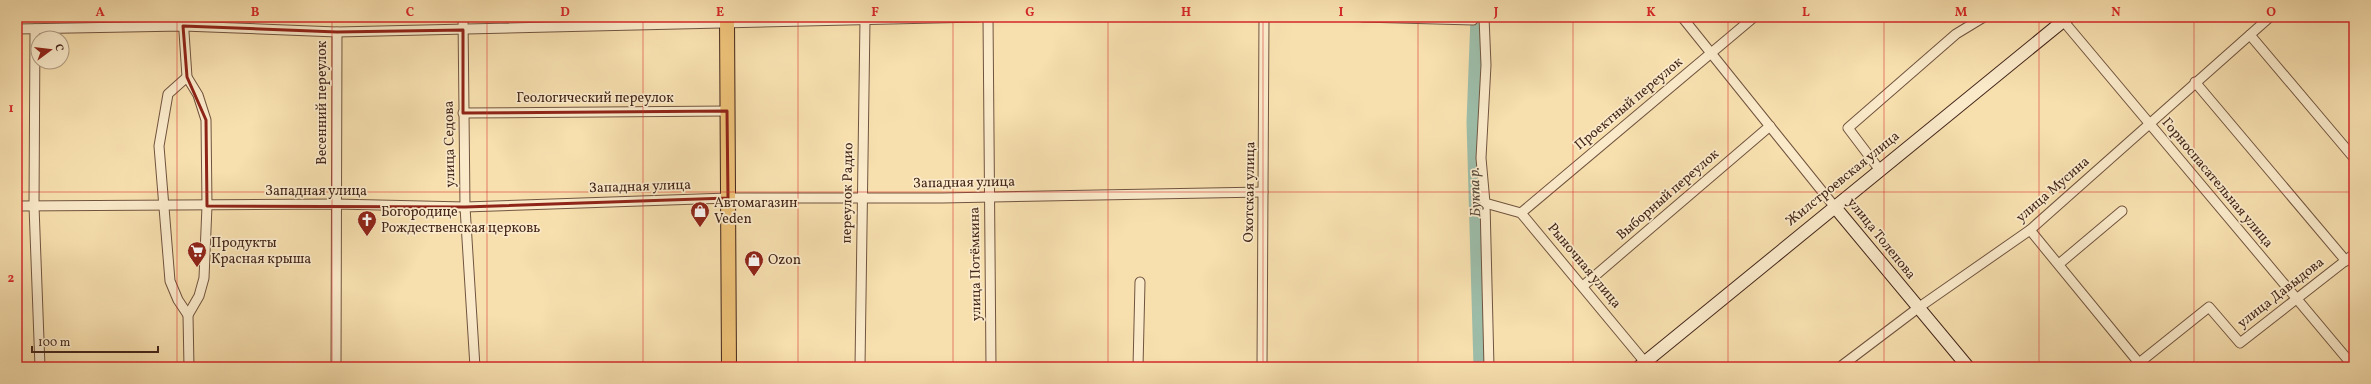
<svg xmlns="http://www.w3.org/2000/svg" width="2371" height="384" font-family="Vollkorn,serif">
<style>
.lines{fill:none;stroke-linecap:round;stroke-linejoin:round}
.river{stroke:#9dbda9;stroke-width:15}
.street-casing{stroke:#71543f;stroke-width:11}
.secondary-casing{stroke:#44261a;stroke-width:14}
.primary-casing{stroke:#44261a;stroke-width:16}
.street{stroke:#faeaca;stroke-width:9}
.secondary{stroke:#faeaca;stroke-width:12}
.primary{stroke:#ecc077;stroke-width:14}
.marked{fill:none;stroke:#8f2418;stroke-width:3;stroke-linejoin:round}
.grid{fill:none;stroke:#d62828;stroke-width:1;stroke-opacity:0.55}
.labels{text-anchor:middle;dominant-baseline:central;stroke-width:3.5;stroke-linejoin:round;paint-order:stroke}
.street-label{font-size:14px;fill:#44261a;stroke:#faeaca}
.poi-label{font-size:14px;fill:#44261a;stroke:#faeaca;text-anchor:start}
.water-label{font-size:15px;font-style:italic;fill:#5a4c3e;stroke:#faeaca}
.neatline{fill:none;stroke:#d62828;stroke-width:1.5}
.grid-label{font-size:13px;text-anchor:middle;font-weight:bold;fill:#d62828}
</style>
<rect width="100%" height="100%" fill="#f7dfae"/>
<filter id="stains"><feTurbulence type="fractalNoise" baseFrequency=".005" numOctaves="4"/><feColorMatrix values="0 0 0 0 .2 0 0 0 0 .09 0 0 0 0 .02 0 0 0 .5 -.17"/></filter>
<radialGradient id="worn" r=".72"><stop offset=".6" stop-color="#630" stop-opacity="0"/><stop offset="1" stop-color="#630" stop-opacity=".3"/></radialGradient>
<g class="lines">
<polyline class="river" points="1478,17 1474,122 1481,367"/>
<g class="street-casing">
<g id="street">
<polyline points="183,17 187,77 198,95 206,120 207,206 204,278 199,296 188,315 189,367"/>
<polyline points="463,17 465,207 475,367"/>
<polyline points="988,17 991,367"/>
<polyline points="1362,17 1473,20"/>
<polyline points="1484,17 1486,65 1481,158 1485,203 1489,367"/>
<polyline points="1682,17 1834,206"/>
<polyline points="2060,17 2354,367"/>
<polyline points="17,29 183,26 337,32 978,17"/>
<polyline points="35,29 34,206 40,367"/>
<polyline points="2250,35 2354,158"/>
<polyline points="187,77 168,94 159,146 170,281 178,300 188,315"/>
<polyline points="2195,82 2346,261"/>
<polyline points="463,113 727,111"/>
<polyline points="1879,169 1848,128 1956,34 1984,17"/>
<polyline points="1485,203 1521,213 1649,367"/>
<polyline points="17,206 336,204 465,207 728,198 942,198 1263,192"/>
<polyline points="1521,213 1754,17"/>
<polyline points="2030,230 2139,363"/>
<polyline points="2059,264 2122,211"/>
<polyline points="1583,286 1770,126"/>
<polyline points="336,367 337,32"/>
<polyline points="860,367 865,20"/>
<polyline points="1138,367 1140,282"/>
<polyline points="1262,367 1264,17"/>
<polyline points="1840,367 1918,308 2030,230 2270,17"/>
<polyline points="2134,367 2209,307 2240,343 2354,254"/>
</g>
</g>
<g class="secondary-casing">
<g id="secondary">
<polyline points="1834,206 1968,367"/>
<polyline points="1639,367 2068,17"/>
</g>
</g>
<g class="primary-casing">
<polyline id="primary" points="727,17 729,367"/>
</g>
<use href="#street" class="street"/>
<use href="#secondary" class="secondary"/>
<use href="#primary" class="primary"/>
</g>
<path class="marked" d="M183 26 337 32 463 30V113L727 111 728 198 465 207 207 206 206 120 187 77Z"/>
<path class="grid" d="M177 17V367M332 17V367M487 17V367M643 17V367M798 17V367M953 17V367M1108 17V367M1263 17V367M1418 17V367M1573 17V367M1728 17V367M1884 17V367M2039 17V367M2194 17V367M17 192H2354"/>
<defs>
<g id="shop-pin" transform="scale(1)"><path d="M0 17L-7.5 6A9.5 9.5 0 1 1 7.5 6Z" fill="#8f2418" stroke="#faeaca"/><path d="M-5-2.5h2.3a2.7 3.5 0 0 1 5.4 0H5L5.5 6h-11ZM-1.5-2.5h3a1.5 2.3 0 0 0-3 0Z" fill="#fff"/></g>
<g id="church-pin" transform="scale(1)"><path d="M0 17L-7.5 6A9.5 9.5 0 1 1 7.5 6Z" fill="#8f2418" stroke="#faeaca"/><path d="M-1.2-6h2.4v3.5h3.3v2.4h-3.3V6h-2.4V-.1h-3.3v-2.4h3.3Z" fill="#fff"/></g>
<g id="supermarket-pin" transform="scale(1)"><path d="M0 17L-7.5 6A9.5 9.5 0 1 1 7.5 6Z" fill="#8f2418" stroke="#faeaca"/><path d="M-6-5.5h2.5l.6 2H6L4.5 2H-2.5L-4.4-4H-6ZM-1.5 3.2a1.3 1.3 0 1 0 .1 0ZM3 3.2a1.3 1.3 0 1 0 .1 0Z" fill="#fff"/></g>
</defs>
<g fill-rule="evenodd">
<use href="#shop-pin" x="700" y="211"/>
<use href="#church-pin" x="367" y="220"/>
<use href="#supermarket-pin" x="197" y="251"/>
<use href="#shop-pin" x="754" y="260"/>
</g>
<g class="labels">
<g class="street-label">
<text x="595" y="98">Геологический переулок</text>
<text transform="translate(322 103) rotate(-90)">Весенний переулок</text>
<text transform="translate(1629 104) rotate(-40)">Проектный переулок</text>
<text transform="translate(450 144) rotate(-91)">улица Седова</text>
<text transform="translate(1843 179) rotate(-39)">Жилстроевская улица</text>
<text transform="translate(964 183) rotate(-1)">Западная улица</text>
<text transform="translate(2217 183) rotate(50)">Горноспасательная улица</text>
<text transform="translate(640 187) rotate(-2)">Западная улица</text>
<text transform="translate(2053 190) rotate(-41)">улица Мусина</text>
<text x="316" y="191">Западная улица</text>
<text transform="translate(1250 192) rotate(-89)">Охотская улица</text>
<text transform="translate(848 193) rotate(-89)">переулок Радио</text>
<text transform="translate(1668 195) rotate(-41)">Выборный переулок</text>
<text transform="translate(1881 239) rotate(51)">улица Толепова</text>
<text transform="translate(976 264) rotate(-91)">улица Потёмкина</text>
<text transform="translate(1584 266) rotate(50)">Рыночная улица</text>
<text transform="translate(2281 293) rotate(-38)">улица Давыдова</text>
</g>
<g class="poi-label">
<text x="714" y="203">Автомагазин<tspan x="714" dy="16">Veden</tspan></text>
<text x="381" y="212">Богородице<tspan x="381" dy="16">Рождественская церковь</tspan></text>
<text x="211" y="243">Продукты<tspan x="211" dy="16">Красная крыша</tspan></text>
<text x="768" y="260">Ozon</text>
</g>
<g class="water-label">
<text transform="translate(1476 192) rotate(-92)">Букпа р.</text>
</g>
</g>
<rect width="2371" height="384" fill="none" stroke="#f7dfae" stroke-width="44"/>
<g transform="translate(50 50) rotate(75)"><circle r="19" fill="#faeaca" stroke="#b19c84"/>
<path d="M0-3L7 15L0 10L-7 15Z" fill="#8f2418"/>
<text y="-6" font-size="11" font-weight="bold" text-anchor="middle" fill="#44261a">С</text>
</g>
<path d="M32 346v6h126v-6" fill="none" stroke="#44261a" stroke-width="2"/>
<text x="38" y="346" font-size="12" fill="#44261a" stroke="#faeaca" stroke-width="3" paint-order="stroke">100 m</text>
<rect x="22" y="22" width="2327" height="340" class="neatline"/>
<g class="grid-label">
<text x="100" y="16">A</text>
<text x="255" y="16">B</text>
<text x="410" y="16">C</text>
<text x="565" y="16">D</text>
<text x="720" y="16">E</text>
<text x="875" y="16">F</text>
<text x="1030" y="16">G</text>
<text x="1186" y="16">H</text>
<text x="1341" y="16">I</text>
<text x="1496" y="16">J</text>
<text x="1651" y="16">K</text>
<text x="1806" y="16">L</text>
<text x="1961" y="16">M</text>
<text x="2116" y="16">N</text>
<text x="2271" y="16">O</text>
<text x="11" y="112">1</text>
<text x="11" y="282">2</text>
</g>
<rect width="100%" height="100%" filter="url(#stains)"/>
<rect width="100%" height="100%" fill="url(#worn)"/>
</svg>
